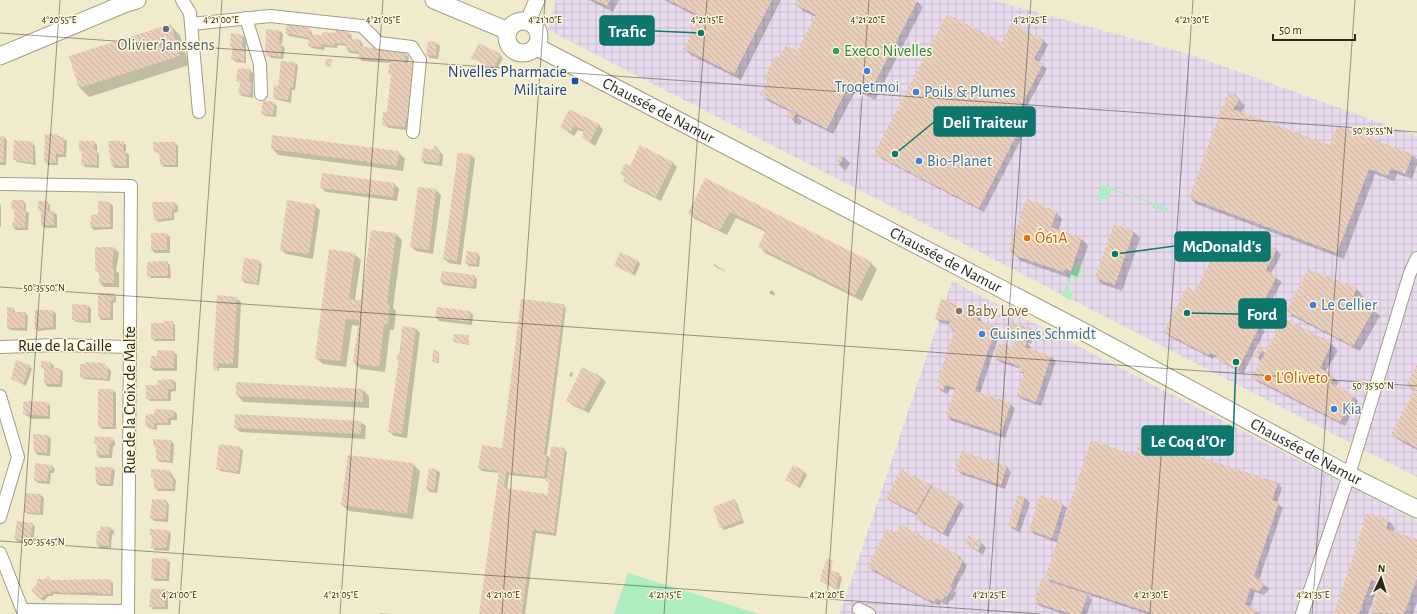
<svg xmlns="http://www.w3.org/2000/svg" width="1417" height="614" font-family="'Alegreya Sans',sans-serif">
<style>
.industrial{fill:url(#industrial-grid)}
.green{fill:#aeedc2}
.shadow{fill:#0003;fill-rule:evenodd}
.building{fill:url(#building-back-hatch)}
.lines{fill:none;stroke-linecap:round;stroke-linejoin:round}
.minor-casing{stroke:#a29d82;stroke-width:14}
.tertiary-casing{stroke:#a29d82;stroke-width:17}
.secondary-casing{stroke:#a29d82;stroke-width:19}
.minor{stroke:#fff;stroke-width:12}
.tertiary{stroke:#fff;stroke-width:15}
.secondary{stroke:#fff;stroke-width:17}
.ticks{fill:none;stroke:#2b281e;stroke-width:1;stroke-opacity:0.45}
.service-dot{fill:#5c6f8a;stroke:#fef8db;stroke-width:1.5}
.leisure-dot{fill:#2e9e5b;stroke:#fef8db;stroke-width:1.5}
.shop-dot{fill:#3f7fe0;stroke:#fef8db;stroke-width:1.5}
.transit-dot{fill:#1a4fb4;stroke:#fef8db;stroke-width:1.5}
.food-dot{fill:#e8710a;stroke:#fef8db;stroke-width:1.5}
.education-dot{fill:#8d6e63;stroke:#fef8db;stroke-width:1.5}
.labels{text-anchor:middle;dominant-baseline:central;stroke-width:3;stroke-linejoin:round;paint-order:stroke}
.service-label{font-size:16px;fill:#4e5e75;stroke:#fef8db}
.leisure-label{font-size:16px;fill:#27864d;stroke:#fef8db;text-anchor:start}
.transit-label{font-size:16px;fill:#164399;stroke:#fef8db;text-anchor:end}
.shop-label{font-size:16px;fill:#366cbe;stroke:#fef8db;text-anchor:start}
.street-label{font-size:16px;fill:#2b281e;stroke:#fef8db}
.food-label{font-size:16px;fill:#c56008;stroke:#fef8db;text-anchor:start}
.education-label{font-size:16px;fill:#785e54;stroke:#fef8db;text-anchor:start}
.ticks-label{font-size:10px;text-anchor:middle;fill:#2b281e;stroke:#fef8db;stroke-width:3;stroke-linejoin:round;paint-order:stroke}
.leader{fill:none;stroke:#0f766e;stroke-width:1.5}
.callout-dot{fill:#0f766e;stroke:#fef8db;stroke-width:1.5}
.callout{fill:#0f766e;stroke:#0f766e;stroke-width:1.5}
.callout-label{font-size:17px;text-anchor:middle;font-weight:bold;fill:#fff}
</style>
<defs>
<pattern id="industrial-grid" width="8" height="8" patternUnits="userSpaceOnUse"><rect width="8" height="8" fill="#e9dbee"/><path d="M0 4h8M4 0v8" fill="none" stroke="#c8bccc"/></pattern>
<pattern id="building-back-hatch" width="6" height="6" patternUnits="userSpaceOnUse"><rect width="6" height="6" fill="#e8cebb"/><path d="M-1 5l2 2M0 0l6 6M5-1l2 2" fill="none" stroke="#c7b1a0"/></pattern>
</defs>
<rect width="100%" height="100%" fill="#f1ebce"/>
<g class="industrial">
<polygon points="556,0 992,0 1192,55 1417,136 1417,477 548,30"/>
<polygon points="952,281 1417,521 1417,614 840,614"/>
</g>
<g class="green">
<polygon points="1102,185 1168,208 1167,212 1152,207 1153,204 1111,190 1108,198 1096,201"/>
<polygon points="1074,264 1083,267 1079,279 1071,278 1067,289 1074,292 1070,300 1062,296"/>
<polygon points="628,573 759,614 614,614"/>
</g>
<g class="shadow">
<polygon points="589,0 619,0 613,12"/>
<polygon points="664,0 781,0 741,80 691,55 685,49 700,18"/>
<polygon points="799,0 916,0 923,7 875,100 856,90 833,134 797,116 802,121 800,125 795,123 789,116 791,112 768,101 762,94 768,82 765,79 780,59 798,52 816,17 803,11 796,4"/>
<polygon points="170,25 180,35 189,65 89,97 79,87"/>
<polygon points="310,29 313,35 323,36 349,33 352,36 351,40 360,41 363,44 363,48 406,54 409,57 408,64 415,67 407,130 389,128 383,124 389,113 392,75 389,73 390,63 362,61 359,58 360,54 350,53 347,50 347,46 338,45 337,48 325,47 324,50 312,48 309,45 310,40 289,36 286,33"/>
<polygon points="267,30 280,31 283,34 282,45 285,48 283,59 272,58 266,55"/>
<polygon points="232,34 243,36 246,39 246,63 236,62 233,59 234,49 231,46"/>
<polygon points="1044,41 1048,45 1039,63 1047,69 1025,110 1033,116 984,212 880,158 876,153 1002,43"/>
<polygon points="437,43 440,46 438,59 430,58 427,55"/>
<polygon points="500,55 503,58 496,71 473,58"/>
<polygon points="296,63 298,66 295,90 292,90 291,103 275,99 274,98 278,87"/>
<polygon points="239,69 250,70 253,73 253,98 242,96 239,94 241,84 238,81"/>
<polygon points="1236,96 1245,106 1241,113 1330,146 1412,155 1417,159 1417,165 1412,179 1397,174 1394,181 1375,174 1344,259 1196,204 1190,198 1226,107"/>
<polygon points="274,103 277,106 276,117 265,116 262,113"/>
<polygon points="570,110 599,125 603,130 595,146 583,138 584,132 578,130 574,136 561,127"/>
<polygon points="57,135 67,141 66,157 58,157 58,165 48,165 45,162"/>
<polygon points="0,137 4,137 7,140 6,165 0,165"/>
<polygon points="94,142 97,145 97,152 99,154 99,168 85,167 82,164 83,153 80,150"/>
<polygon points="123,142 126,145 126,152 129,155 129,168 115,168 112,165"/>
<polygon points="32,143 35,146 36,165 17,162 14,159"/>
<polygon points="175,143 178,146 178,167 164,167 161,164 160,154 154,151"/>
<polygon points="272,148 398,152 405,159 403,171 278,155"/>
<polygon points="437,148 443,155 442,166 425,164 422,161"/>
<polygon points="458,154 471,155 475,159 461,265 449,263 444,259"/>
<polygon points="843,156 850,163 846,171 837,164"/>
<polygon points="673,163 677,167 661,201 629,185 624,180 626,177 622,175 628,166 630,168"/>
<polygon points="706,179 871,263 877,269 862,301 765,253 759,246 766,232 736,218 727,235 695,219 689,213"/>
<polygon points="394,184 399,189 397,201 326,192 321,188"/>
<polygon points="419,188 436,190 441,195 433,254 416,251 411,247"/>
<polygon points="23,201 26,204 26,211 29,213 28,230 16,230 13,227 15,211 12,208"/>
<polygon points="47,202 50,205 50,212 54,212 57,215 57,228 45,228 42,225 42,213 39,210"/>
<polygon points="110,203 113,206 113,229 94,230 91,227"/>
<polygon points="175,203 178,206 178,212 174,213 174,220 158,222 155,219"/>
<polygon points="0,204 1,205 1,227 0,227"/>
<polygon points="315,206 320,210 313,259 286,254 281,250"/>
<polygon points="1044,206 1048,210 1056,212 1062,219 1058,231 1082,239 1088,246 1077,277 1071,274 1070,278 1021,261 1010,250"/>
<polygon points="1114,225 1134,232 1140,238 1122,291 1102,284 1096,277"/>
<polygon points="152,234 167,234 170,237 170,253 155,253 152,250"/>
<polygon points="396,234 402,240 393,308 396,311 394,330 390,330 385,372 361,369 354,363 359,326 352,325 346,367 323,364 316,358 354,254 361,260 355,300 362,301"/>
<polygon points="1258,242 1277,250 1281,255 1271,274 1282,282 1267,309 1273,313 1267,325 1261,319 1258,325 1265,331 1243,374 1222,362 1217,358 1214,357 1213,359 1170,337 1165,332 1195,292 1216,257 1256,248"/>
<polygon points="96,248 114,248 119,253 116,271 119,273 119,287 104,287 100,283 100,274 96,270"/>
<polygon points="478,254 480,257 479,267 469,266 466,263"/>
<polygon points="259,261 262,264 259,285 245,283 242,280"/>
<polygon points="638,261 640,264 635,276 615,265"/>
<polygon points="167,262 170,265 171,278 151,278 148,275"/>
<polygon points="1308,270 1357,289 1363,296 1360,304 1374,310 1380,316 1360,351 1294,317 1287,311"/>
<polygon points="474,276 477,279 476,289 444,285 441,282"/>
<polygon points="771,290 775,293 774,296 769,293"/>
<polygon points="113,294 116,297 116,302 113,303 113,320 101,320 99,317"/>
<polygon points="236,298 241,302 238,368 219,368 219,371 217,371 215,370"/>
<path d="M563 305 566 308 547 455 550 458 564 449 567 452 556 536 536 533 525 614H480L500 473 482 471 479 468 502 449ZM509 475 547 479 550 484 548 497 546 495 507 490Z"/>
<polygon points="956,305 960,311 978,316 982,321 982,323 995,328 1000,332 980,394 1010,404 1015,408 1005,438 952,421 947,416 955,390 950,389 948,394 944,393 939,389 955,333 949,328 950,324 941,323 936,318"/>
<polygon points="88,306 91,309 91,323 76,322 73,319"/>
<polygon points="13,308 16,313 25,313 28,316 27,331 11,330 8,328"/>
<polygon points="53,311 56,314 56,329 38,331 35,328"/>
<polygon points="470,312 473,315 472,325 439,321 437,318"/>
<polygon points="1285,319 1332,344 1338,351 1325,372 1339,382 1336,387 1353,396 1358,401 1345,426 1258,382 1254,377 1262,362 1255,355 1259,348 1266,353"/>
<polygon points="172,322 175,325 175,341 155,341 152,338 152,324"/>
<polygon points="1012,323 1032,329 1035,332 1031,344 1026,342 1031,347 1030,350 1051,357 1056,361 1041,406 1023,400 1018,395 1024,375 1019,370 1020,369 1000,362 995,358 1014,349 1017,339 1009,334"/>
<polygon points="403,327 416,329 420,333 407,438 394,436 389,431 399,361 397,359 399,356"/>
<polygon points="469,336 469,345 454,342"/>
<polygon points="174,352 177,355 177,371 154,371 151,368 158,357"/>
<polygon points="439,352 439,363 434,362 433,361"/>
<polygon points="51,363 54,366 54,369 60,369 63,372 62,387 48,387 45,384 45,370 42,367"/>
<polygon points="104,364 111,371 110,381 84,379 81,376"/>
<polygon points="1417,365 1417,450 1399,440 1393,434 1415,392 1407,385"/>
<polygon points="29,366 32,369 26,386 12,379"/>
<polygon points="571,372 573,373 572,377 569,376"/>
<polygon points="601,377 606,382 589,413 572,405 568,400"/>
<polygon points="173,380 176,383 176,391 171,392 171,401 150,401 147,398 158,386"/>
<polygon points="113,390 116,393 116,429 102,429 99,426"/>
<polygon points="363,390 369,396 369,408 243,402 237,395"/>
<polygon points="48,403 50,406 50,419 32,419 24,414"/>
<polygon points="174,411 177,414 177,420 171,420 171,425 157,425 157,430 149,428 146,425 155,415"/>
<polygon points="236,415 361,422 366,426 365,439 240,432 235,427"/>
<polygon points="48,436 51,439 50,456 38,455 35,452 36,443"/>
<polygon points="112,438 115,441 115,446 113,446 112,458 100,458 97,455 97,445 95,443"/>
<polygon points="171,441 174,444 173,463 160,462 157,460 157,449 154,446"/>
<polygon points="240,448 243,451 240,474 220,471 217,468"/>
<polygon points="1195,451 1200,456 1199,458 1278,483 1282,488 1277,503 1283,508 1259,580 1269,589 1264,595 1255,592 1250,608 1260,614 1147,614 1087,594 1092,600 1087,614 1063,614 1040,606 1035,602 1052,584 1047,578 1058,543 1034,534 1030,530 1062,504 1067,508 1058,538 1059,539 1135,456 1187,454"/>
<polygon points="413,464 420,471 413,519 349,511 342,505"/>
<polygon points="52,466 55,469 54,473 51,473 50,484 38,483 35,480"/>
<polygon points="1007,467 1011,472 1005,489 961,474 956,469"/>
<polygon points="112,468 115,471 113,486 100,486 97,483"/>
<polygon points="152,470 170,471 176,481 175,491 158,491 155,488"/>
<polygon points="437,470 440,473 437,493 430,492 427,489"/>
<polygon points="804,472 807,475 800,488 786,480"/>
<polygon points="931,485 960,501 964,506 948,537 921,522 916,518 918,516 892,502 887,497"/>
<polygon points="27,494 41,495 44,498 43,515 28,514 25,512"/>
<polygon points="1018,496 1025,498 1030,503 1020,532 1014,530 1009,525"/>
<polygon points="734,500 737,503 744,523 724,530 721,527"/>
<polygon points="166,501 169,504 168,522 154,521 151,518"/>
<polygon points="1368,514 1389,521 1395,528 1393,532 1417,540 1417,602 1413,614 1373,614 1371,612 1381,587 1378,586 1368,614 1336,614"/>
<polygon points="33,524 35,527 33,543 18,542 15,539"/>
<polygon points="901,526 959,556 967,566 954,591 956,593 952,601 950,600 947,605 941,602 939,605 934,603 933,604 873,571 868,566 896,534"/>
<polygon points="111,528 114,531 114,535 112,534 111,548 100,548 97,545"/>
<polygon points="169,531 171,534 169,551 155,550 152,547 153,537 151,535"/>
<polygon points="982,543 986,548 983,555 966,544"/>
<polygon points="167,560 170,562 169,581 155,581 152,578"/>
<polygon points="832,561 831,572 842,577 839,591 821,581 829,571 825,567"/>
<polygon points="110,580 113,583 113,596 53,594 53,596 49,596 43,601 32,590 51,581"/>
<polygon points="165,590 168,593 168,609 153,609 150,606"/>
<polygon points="380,613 392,614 380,614"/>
</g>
<g class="building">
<polygon points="594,0 610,0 607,6"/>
<polygon points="668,0 772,0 734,74 684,49 700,16"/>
<polygon points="798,0 918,0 869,94 849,84 827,129 760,95 768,81 764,79 775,56 779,58 786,45 797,51 816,15 795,4"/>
<polygon points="947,14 1002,42 1011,23 1044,40 1034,59 1043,64 1021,106 1029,111 979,208 874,154"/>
<polygon points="171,24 180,56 79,88 69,56"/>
<polygon points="287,24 310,28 310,34 322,35 323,32 335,33 336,30 349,32 348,38 361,40 360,46 406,53 405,63 412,63 412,70 415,70 409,119 406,119 404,127 382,125 383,112 387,112 391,74 388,74 390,61 358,58 359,52 346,50 347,44 335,43 334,46 322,44 321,47 308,46 309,38 285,33"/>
<polygon points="266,29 280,31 279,43 282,44 281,57 265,55"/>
<polygon points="231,33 243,35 242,47 245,48 244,61 231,59 233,46 230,46"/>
<polygon points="428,41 437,42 436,56 426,55"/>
<polygon points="479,43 501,54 493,69 471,58"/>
<polygon points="326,59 332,59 331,67 325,66"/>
<polygon points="281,61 296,62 293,88 290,88 288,100 273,98 274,85 278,86"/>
<polygon points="487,67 491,69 489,74 485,72"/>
<polygon points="238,68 250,69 249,82 252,82 250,95 238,94 240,82 236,81"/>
<polygon points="1230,93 1235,94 1239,98 1238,103 1233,109 1330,145 1337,126 1413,154 1405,174 1391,168 1388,176 1369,169 1337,253 1189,198 1223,105 1225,106 1225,98"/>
<polygon points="263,100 275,102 273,115 261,114"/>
<polygon points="569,109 599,124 590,142 582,138 584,130 574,126 571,132 569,132 560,127"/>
<polygon points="790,111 796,114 793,119 788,117"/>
<polygon points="45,134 57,134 57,137 64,137 64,154 56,154 56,163 44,163"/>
<polygon points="272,135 399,151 397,166 271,149"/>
<rect x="0" y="136" width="4" height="26"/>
<polygon points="14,140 33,142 33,163 13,160"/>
<polygon points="79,141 94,141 94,150 97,150 97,165 81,165 82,151 79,151"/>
<polygon points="108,141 124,141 123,151 126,151 126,166 111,165"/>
<polygon points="153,142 176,142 176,165 160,165 159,152 153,151"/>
<polygon points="640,145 673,162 656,197 623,181 625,176 620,174 625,164 629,165 629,168"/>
<polygon points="434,146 438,147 437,150 440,151 439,163 421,161 423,148 433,150"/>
<polygon points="457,153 471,154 457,261 443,259 456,172"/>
<polygon points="840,154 844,156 839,165 836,164"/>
<polygon points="322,173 395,183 393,197 320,188"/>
<polygon points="705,178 872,262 855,295 758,247 766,230 730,212 720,230 688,213"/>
<polygon points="418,187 436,189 429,250 410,247"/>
<polygon points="1026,199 1045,205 1044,207 1057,211 1051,227 1082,238 1071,271 1065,269 1063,272 1014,255 1015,252 1009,250"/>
<polygon points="12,200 24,200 24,209 26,209 25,228 12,227 12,223 14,223 14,209 11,209"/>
<polygon points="287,200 316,205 309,254 280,250"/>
<polygon points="38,201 48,201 48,211 54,211 54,225 41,225 41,211 38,211"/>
<polygon points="98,201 110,202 110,227 90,227 91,215 98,214"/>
<polygon points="152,202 175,202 175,210 172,210 172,218 154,220"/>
<polygon points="1114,224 1134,231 1115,285 1095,278"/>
<polygon points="371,230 396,233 387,303 390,304 388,324 384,324 379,367 353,363 359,320 346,319 340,361 315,358 329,249 355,253 349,299 361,300"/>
<rect x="151" y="233" width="16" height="17"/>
<polygon points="1233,235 1255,246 1258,241 1277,249 1266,270 1277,276 1261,307 1269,308 1262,321 1256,316 1253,322 1260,325 1238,370 1216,358 1217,356 1210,353 1208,355 1164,332 1187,287 1195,291 1213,255 1215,256 1217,252 1220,254 1227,239 1231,239"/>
<polygon points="95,247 114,247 112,267 114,268 114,283 99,283 99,271 95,270"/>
<polygon points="467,251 478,253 476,265 465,263"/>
<polygon points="620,252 638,260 632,274 614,266"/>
<polygon points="244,258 260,260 257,283 241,281"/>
<polygon points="168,261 168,276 147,276 147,262"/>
<polygon points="714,264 726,270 725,272 713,266"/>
<polygon points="1308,269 1357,288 1352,299 1374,309 1353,346 1286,311"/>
<polygon points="442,271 475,275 473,287 440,282"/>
<polygon points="98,293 114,293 114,300 111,300 110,318 98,318"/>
<polygon points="217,295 237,297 233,364 218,363 218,371 214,371 213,363"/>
<polygon points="521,299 564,304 544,454 547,454 544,477 506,472 504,488 546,494 546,504 549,482 546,481 551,446 565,448 554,533 533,530 522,614 479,614 499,471 478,468 482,445 502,448"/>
<polygon points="941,299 957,304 955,308 978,315 977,320 996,327 975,391 1011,403 1001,434 946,416 955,388 945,385 944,390 938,389 939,383 937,382 954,331 948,328 950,321 935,319"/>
<polygon points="72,304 88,305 88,321 72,320"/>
<polygon points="7,307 13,307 13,312 25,312 25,328 7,328"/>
<polygon points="437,307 470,311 469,322 435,318"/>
<polygon points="35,310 53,310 53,327 34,329"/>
<polygon points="1284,318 1332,343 1320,368 1335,376 1331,383 1354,395 1340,422 1252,377"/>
<polygon points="164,321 173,321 173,339 151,339 151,323 164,323"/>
<polygon points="1012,322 1032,328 1028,341 1007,334"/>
<polygon points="402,326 416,328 402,434 388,432 399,360 396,359 397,355 400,355"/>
<polygon points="454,334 469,335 469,344 453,342"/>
<polygon points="1017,338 1027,342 1025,347 1051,356 1036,402 1017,395 1024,372 1018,371 1020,364 1019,366 994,358 999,343 1013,347"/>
<polygon points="1259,347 1263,349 1258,358 1254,356"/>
<polygon points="157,350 175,351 174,368 150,368 151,356 157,356"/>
<polygon points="433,350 439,351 438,362 432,361"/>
<polygon points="16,360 30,365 23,384 11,379"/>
<polygon points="41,361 51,362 51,368 60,368 60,384 44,384 44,368 41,367"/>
<polygon points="86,362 105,363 105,366 108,367 108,379 80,377 80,364 86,364"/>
<polygon points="1417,363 1417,448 1391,434 1415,390 1406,385"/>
<polygon points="582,367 602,377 584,409 566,401"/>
<polygon points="173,379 174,389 168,389 168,399 146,399 146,385 157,385 158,380"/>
<polygon points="236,382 363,389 363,402 236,396"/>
<rect x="98" y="389" width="15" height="38"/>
<polygon points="28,401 48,402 48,416 23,414 23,402"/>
<polygon points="155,409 174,410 174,417 168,418 168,423 155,423 154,428 145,425 146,414 154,414"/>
<polygon points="235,414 361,421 361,434 234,428"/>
<polygon points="33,434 48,435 47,453 34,452"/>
<polygon points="94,437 113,437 113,443 110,443 109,455 96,455 97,444 94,443"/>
<polygon points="1141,437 1186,452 1187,448 1196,450 1194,455 1278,483 1272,500 1279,502 1254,576 1265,584 1259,591 1250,588 1245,605 1257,609 1255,614 1154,614 1045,578 1091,440 1135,455"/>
<polygon points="153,439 171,440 170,461 156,460 156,447 153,446"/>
<polygon points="219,444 241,447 238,472 216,469"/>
<polygon points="961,451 1007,466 1001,485 955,470"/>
<polygon points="348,455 414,463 407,514 341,505"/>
<polygon points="35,463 52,465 52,470 49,470 47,481 34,481"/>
<polygon points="793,465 805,471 797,486 785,480"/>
<polygon points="95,467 112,467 110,484 96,483"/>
<polygon points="429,468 437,469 435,490 426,489"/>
<polygon points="151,469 170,470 170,477 173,477 173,489 154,489 154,477 151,477"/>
<polygon points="901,469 931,485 916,513 886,498"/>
<polygon points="932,486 960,500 943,533 915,518"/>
<polygon points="26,493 41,494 40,513 24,512"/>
<polygon points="1018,495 1025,497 1016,528 1008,526"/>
<polygon points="1040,495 1063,503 1052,538 1029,530"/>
<polygon points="152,499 167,500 166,519 150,519"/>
<polygon points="734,499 742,520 720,528 713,507"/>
<polygon points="1367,513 1389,520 1386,529 1417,539 1417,579 1404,614 1370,613 1381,583 1371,580 1359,614 1334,614"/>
<polygon points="17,521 33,523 30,540 14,539"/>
<polygon points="900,524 959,555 958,558 963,561 950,587 952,588 947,597 945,596 942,601 936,598 934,602 929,599 928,600 867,566 887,529 896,533"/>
<polygon points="101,526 112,527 111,532 109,532 109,546 96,545 97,531 100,531"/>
<polygon points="150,529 169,530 166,548 151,548 152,535 150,535"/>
<polygon points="969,535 982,542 978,551 965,544"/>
<polygon points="152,558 168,559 166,579 151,578"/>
<polygon points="827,558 833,561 830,570 824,567"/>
<polygon points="823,568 840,573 836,589 828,586 829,584 820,581"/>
<polygon points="48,576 51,580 111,579 111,594 98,594 98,592 61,593 61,592 51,591 50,594 46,594 40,599 31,590 37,584 37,579 45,579"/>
<polygon points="1041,579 1088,594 1081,614 1071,614 1034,602"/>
<polygon points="151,589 165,589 165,607 149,607"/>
</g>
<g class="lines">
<g class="minor-casing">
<g id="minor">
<polyline points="182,0 190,13 199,112"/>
<polyline points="246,18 260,64 261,94"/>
<polyline points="191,24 270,16 362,26 379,43 412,47 420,60 413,132"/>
<polyline points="0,184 131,186 128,614"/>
<polyline points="0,347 59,345 130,347"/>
<polyline points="0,396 18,457 0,517"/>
<polyline points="0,553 24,614"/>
<polyline points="859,609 869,614"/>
<polyline points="23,610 128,611"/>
<polyline points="1302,614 1349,475 1410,273 1417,258"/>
</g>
</g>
<g class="tertiary-casing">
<polyline id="tertiary" points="528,21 537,0"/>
</g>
<g class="secondary-casing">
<g id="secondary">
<polyline points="434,0 508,31"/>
<circle cx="523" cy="37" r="16"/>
<path id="s1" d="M537 47 1084 332 1349 475 1417 509"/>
<polyline points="0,56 124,4 137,0"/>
</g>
</g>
<use href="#minor" class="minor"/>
<use href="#tertiary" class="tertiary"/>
<use href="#secondary" class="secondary"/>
</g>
<path class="ticks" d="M0 33 1417 132M0 287 1417 386M0 541 1040 614M17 614 60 0M179 614 222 0M340 614 383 0M502 614 545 0M664 614 707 0M826 614 869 0M988 614 1031 0M1150 614 1193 0M1312 614 1355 0"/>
<circle class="service-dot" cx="166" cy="29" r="4"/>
<circle class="leisure-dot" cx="836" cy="51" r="4"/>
<g class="shop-dot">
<circle cx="867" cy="71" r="4"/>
<circle cx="916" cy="92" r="4"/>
<circle cx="919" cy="161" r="4"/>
<circle cx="1313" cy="305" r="4"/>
<circle cx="982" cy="334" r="4"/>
<circle cx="1334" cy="409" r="4"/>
</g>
<rect class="transit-dot" x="571" y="77" width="8" height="8" rx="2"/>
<g class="food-dot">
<circle cx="1027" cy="238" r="4"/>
<circle cx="1268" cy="378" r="4"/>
</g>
<circle class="education-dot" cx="959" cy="311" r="4"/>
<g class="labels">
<g class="service-label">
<text x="166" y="45">Olivier Janssens</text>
</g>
<g class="leisure-label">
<text x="844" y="51">Execo Nivelles</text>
</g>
<g class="transit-label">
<text x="567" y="72">Nivelles Pharmacie<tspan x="567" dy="18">Militaire</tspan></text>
</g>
<g class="shop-label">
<text x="867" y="87" text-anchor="middle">Troqetmoi</text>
<text x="924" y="92">Poils &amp; Plumes</text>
<text x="927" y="161">Bio-Planet</text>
<text x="1321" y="305">Le Cellier</text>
<text x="990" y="334">Cuisines Schmidt</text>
<text x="1342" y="409">Kia</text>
</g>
<g class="street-label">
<text stroke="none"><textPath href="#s1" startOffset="137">Chaussée de Namur</textPath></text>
<text stroke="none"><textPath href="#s1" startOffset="461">Chaussée de Namur</textPath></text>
<text x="65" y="346">Rue de la Caille</text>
<text transform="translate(130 400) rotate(-90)">Rue de la Croix de Malte</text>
<text stroke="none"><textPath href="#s1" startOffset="869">Chaussée de Namur</textPath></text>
</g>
<g class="food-label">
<text x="1035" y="238">Ô61A</text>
<text x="1276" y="378">L'Oliveto</text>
</g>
<g class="education-label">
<text x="967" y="311">Baby Love</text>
</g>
</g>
<g class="ticks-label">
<text x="59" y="23">4°20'55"E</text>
<text x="221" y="23">4°21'00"E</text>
<text x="383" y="23">4°21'05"E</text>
<text x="545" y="23">4°21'10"E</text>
<text x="707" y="23">4°21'15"E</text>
<text x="868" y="23">4°21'20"E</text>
<text x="1030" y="23">4°21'25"E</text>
<text x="1192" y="23">4°21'30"E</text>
<text x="1373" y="134">50°35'55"N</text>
<text x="44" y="291">50°35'50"N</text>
<text x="1373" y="389">50°35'50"N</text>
<text x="44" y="545">50°35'45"N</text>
<text x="179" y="598">4°21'00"E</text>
<text x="341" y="598">4°21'05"E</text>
<text x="503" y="598">4°21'10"E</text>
<text x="665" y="598">4°21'15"E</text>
<text x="827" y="598">4°21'20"E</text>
<text x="989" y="598">4°21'25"E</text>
<text x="1151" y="598">4°21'30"E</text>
<text x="1313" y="598">4°21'35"E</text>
</g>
<path class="leader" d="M701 33L654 31M895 154L934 122M1115 254L1175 246M1187 313L1239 314M1236 362L1233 441"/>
<g class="callout-dot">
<circle cx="701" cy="33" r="4"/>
<circle cx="895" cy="154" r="4"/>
<circle cx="1115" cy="254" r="4"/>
<circle cx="1187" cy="313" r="4"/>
<circle cx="1236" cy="362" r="4"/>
</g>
<g class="callout">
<rect x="600" y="16" width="54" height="29" rx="4"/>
<rect x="934" y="107" width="101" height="29" rx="4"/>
<rect x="1175" y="232" width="95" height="29" rx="4"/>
<rect x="1239" y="299" width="47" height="29" rx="4"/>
<rect x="1142" y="426" width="91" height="29" rx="4"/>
</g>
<g class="callout-label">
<text x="627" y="37">Trafic</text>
<text x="985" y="128">Deli Traiteur</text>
<text x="1222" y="252">McDonald's</text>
<text x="1262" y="320">Ford</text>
<text x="1188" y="447">Le Coq d'Or</text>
</g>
<g transform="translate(1381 578) rotate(4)" stroke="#fef8db" stroke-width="3" paint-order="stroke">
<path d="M0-3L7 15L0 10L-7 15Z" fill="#2b281e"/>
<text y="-6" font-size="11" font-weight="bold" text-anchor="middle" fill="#2b281e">N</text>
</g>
<path d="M1273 34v6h82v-6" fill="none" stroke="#2b281e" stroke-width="2"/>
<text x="1279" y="34" font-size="12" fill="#2b281e" stroke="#fef8db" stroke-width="3" paint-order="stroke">50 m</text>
</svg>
